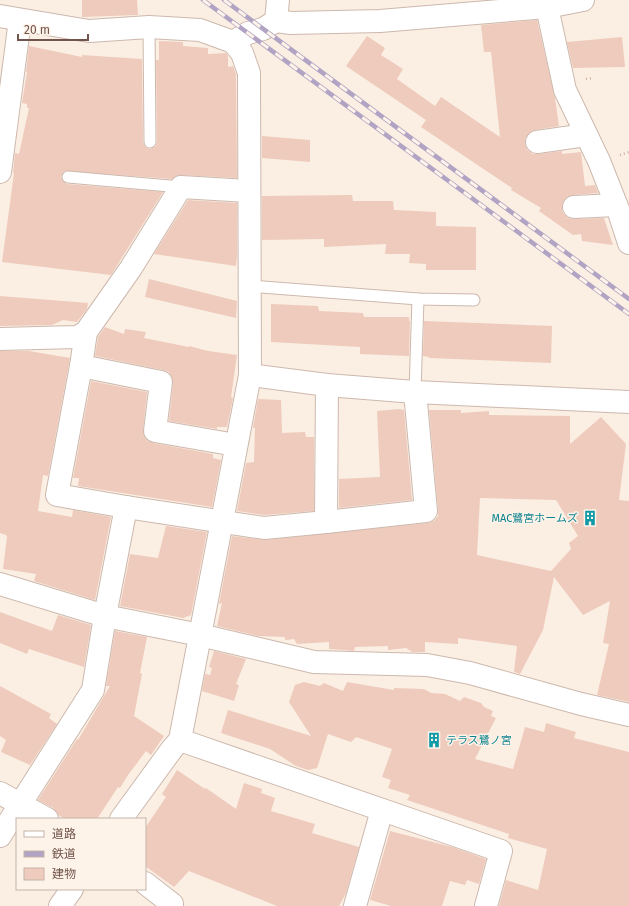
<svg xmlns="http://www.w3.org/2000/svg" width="629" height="906" font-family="'Fira Sans','Noto Sans JP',sans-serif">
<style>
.building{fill:#eecbbc;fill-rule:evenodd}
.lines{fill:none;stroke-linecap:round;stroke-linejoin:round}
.service-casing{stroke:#cdb8ad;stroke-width:13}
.minor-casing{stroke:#cdb8ad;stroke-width:24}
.path{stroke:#d3aea0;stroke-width:2.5;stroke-dasharray:1 3;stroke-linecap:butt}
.service{stroke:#fff;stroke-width:11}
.minor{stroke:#fff;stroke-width:22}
.rail-casing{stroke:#b1a3c3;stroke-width:4.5}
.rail{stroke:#fef3e9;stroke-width:3;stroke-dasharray:9;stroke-linecap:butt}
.labels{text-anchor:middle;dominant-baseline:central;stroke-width:3;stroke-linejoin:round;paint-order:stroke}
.culture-label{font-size:11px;fill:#0d838f;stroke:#fef3e9;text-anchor:end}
</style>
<rect width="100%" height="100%" fill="#fbefe3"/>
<g class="building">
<polygon points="82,0 137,0 138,15 82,17"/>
<polygon points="537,20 555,98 559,126 535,130 530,132 525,138 525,144 527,150 533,154 539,154 562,151 562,154 581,152 585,186 595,185 598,193 573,195 568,196 563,202 562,208 563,213 568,218 574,219 604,218 613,245 582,241 581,234 573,235 539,211 541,208 511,190 512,188 421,127 426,120 346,66 367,36 385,48 381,55 403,69 397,79 435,106 441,97 500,137 491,52 484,52 481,25"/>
<polygon points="622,37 625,67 573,68 567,42"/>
<polygon points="159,41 183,42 183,46 208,48 208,54 226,53 228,56 228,67 233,66 236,74 237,178 182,175 176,176 172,179 65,171 63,173 61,177 64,182 67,184 163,192 111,275 2,262 14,173 13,173 15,153 19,154 29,108 27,108 27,104 22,103 27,72 26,72 29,46 82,57 82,55 142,59 143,142 146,148 150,149 156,146 157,142 156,60 159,60"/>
<polygon points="262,136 310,140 310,162 262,158"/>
<polygon points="352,195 353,201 393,201 394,210 436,212 436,226 476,227 476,270 426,270 426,264 409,263 410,254 385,254 386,244 324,247 324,239 262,240 262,196"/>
<polygon points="188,200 237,203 237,256 236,266 154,254"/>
<polygon points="149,279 237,301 236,318 145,297"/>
<polygon points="0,296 88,303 87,309 77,322 63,320 52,325 0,326"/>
<polygon points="271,304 318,306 319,311 363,313 364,317 409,317 409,321 410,321 409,356 360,354 360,347 271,342"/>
<polygon points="424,321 552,326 551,363 429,358 429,357 423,356"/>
<polygon points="105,327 124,334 125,329 146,332 144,338 189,347 189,346 208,351 237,355 231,397 233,398 227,427 217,427 217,429 169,421 173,384 172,377 169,372 163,370 95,356 98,337"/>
<polygon points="0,351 29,351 70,358 48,476 43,475 38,511 72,517 73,510 111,517 95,600 34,581 36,574 3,569 7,537 6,535 0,533"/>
<polygon points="91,381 147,392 143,430 144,436 147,441 153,443 213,454 213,458 221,460 212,507 78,486 79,478 73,478"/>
<polygon points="258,399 281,400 282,433 305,432 306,437 314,437 314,511 264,515 237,511 246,463 254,462 255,428 253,428"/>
<polygon points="399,409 404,410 412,500 339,508 339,479 380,477 377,411"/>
<path d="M429 410H461V413L489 411V415L570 416V444L601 417 626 444 619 500 629 501V702L597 695 609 644 603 643 610 601 583 615 554 577 543 630 520 674 514 672 517 646 458 638V644L425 642V652H412L406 648 388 650V646L355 647 354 651 344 650 329 649V642L297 644 294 639 285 640V637L258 636 217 626 222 603 219 604 232 536 265 540 427 523 434 521 438 516V510ZM480 498 556 500 578 536 569 543 571 549 551 571 477 555Z"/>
<polygon points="166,526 207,532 191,615 183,618 120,606 130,554 158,558"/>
<polygon points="0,612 52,631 58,615 91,625 84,667 29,649 27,654 0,643"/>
<polygon points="115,631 147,637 140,673 142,674 134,716 164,736 151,755 146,751 128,775 120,788 118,787 97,819 66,819 58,815 53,808 38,800 77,739 78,740 110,686 106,686"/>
<polygon points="214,651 246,659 236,684 239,685 234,701 202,691 205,674 210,675 212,668 209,667"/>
<polygon points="304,682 320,686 324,683 343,691 347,682 394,690 394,688 424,689 431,693 445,694 460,701 464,697 481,703 484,707 493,711 491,716 496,718 475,759 513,769 525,727 544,732 546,723 576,732 574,738 629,752 629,906 499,906 506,880 538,890 547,849 508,838 509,834 407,800 410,795 388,788 391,780 382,777 392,749 356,737 351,742 328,734 317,768 308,770 296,766 270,749 221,733 228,710 311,736 289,702 295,685"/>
<polygon points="0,686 51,714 49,718 57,724 30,765 1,752 6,740 0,736"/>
<polygon points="177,770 205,789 206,788 236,809 244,783 262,789 261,793 275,798 271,811 315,824 312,833 359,847 346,893 339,906 277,906 189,871 174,887 145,866 145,828 166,797 162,794"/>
<polygon points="390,831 452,847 486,859 479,884 467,880 465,885 450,881 442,906 391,906 370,900"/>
</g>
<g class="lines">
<g class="service-casing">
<g id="service">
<polyline points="149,27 150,142"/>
<polyline points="68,177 181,187"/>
<polyline points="249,286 418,299 474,300"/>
<polyline points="415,392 418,299"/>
</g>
</g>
<g class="minor-casing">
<g id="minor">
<polyline points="547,7 565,90 599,161 618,209 629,243"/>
<polyline points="0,16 89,31 149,27 200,30 233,42 242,53 249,73 250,375 180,740 172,749 121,819"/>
<polyline points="276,21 278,0"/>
<polyline points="233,42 248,33 263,29 276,21 291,23 380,21 547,7 583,0"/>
<polyline points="537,142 586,135"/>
<polyline points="0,172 20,20"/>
<polyline points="574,207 616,205"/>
<polyline points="86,332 81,366 57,495 126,507 264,528 326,522 426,511 415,392"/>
<polyline points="0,339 77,337 86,332 131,268 181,187 248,191"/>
<polyline points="81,366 161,382 155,431 236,445"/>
<polyline points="250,375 327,385 415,392 629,402"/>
<polyline points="326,522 327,385"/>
<polyline points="0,584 105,616 200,635 314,662 427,665 470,673 581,704 629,715"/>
<polyline points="180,740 501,851 486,906"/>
<polyline points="0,793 47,819"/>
<polyline points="0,836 93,690 105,616 126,507"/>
<polyline points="145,883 172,904 170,906"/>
<polyline points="60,906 72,889"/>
<polyline points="355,906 382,810"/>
</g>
</g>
<g class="path">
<polyline points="586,79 593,78"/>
<polyline points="620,155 629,152"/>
</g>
<use href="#service" class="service"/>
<use href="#minor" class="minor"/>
<g class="rail-casing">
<g id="rail">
<polyline points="203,0 629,314"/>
<polyline points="224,0 629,299"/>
</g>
</g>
<use href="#rail" class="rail"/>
</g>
<defs>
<g id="building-bare" transform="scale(1.2)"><path d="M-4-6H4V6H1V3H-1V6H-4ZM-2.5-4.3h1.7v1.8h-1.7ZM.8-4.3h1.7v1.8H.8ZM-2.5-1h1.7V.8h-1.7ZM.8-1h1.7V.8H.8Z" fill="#0f9aa8" stroke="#fef3e9" stroke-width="2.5" paint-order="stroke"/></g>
</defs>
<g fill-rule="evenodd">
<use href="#building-bare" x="590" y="518"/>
<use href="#building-bare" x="434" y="740"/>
</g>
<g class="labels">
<g class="culture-label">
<text x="578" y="518">MAC鷺宮ホームズ</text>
<text x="446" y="740" text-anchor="start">テラス鷺ノ宮</text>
</g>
</g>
<rect x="16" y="818" width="130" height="72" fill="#fef3e9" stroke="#c6b3aa"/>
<rect x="24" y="831" width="20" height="6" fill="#ffffff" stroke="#c6b3aa"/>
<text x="52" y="838" font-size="12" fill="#71544b">道路</text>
<rect x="24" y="851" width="20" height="6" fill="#b1a3c3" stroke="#c6b3aa"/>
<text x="52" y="858" font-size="12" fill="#71544b">鉄道</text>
<rect x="24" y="868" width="20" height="12" fill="#eecbbc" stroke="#c6b3aa"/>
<text x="52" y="878" font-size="12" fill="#71544b">建物</text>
<path d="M18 34v6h70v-6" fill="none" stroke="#71544b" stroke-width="2"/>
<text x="24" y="34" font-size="12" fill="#71544b" stroke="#fef3e9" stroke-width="3" paint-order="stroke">20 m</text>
</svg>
